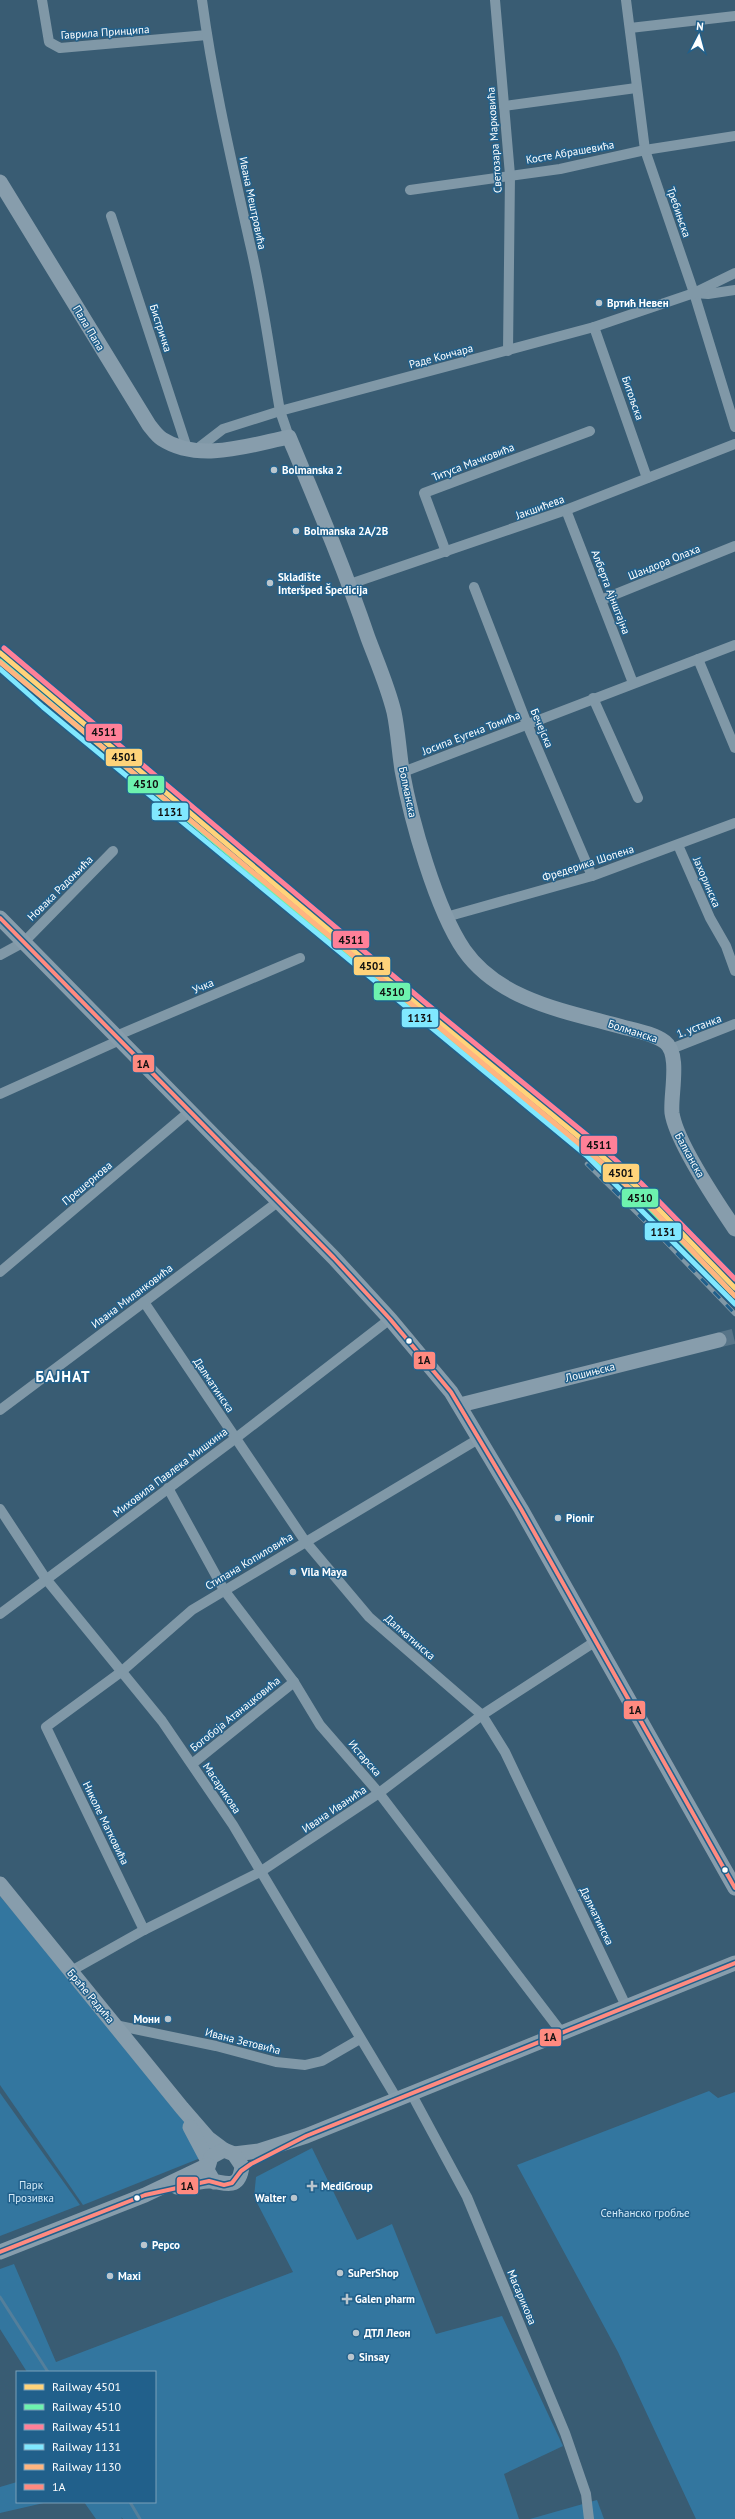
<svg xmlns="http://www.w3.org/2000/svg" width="735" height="2519" font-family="'PT Sans',sans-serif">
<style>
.green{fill:#33769f}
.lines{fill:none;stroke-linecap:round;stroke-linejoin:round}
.stream{stroke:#547f9b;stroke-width:3}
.secondary-tunnel{stroke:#577488;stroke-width:15;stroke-dasharray:15 8;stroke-linecap:butt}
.street{stroke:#8098a7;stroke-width:10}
.secondary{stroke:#879dac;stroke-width:15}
.rail-casing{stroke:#8098a6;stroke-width:4.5}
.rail{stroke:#21608b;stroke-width:3;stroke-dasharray:9;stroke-linecap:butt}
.bus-1-casing{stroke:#21608b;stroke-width:7}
.bus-1{stroke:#ff8a80;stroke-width:4}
.rail-1-casing{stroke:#21608b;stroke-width:8}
.rail-2-casing{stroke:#21608b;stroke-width:8}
.rail-3-casing{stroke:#21608b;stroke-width:8}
.rail-4-casing{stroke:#21608b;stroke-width:8}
.rail-5-casing{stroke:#21608b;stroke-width:8}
.rail-1{stroke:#ffd37a;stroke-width:5}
.rail-2{stroke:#6df2ae;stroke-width:5}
.rail-3{stroke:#ff8098;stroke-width:5}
.rail-4{stroke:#80e8ff;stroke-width:5}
.rail-5{stroke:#ffb580;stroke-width:5}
.poi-dot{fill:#bac6ce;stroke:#21608b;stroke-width:1.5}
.bus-dot{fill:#fff;stroke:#21608b;stroke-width:1.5}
.labels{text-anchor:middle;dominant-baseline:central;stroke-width:3;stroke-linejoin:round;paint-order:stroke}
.street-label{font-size:11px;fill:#fff;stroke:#21608b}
.poi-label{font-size:11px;font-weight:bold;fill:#fff;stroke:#21608b;text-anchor:start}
.park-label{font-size:11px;fill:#d3eaf8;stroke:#21608b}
.district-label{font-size:15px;font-weight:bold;letter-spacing:1px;fill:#fff;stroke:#21608b}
.line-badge{stroke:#21608b;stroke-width:1.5}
.pale-badge-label{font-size:11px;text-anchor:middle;font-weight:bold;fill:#111}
</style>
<rect width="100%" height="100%" fill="#395c73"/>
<g class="green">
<polygon points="0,1896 176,2106 203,2157 83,2205 0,2085"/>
<polygon points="709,2091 718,2098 735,2092 735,2519 696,2519 618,2352 517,2165"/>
<polygon points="0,2093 80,2205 0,2236"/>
<polygon points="312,2148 357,2240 392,2224 436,2334 502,2316 563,2446 504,2474 519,2519 123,2519 121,2517 122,2519 96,2519 84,2502 155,2502 155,2372 27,2372 0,2329 0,2269 14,2264 56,2362 293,2272 254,2197 256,2177"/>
<polygon points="17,2482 17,2502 48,2502 0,2513 0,2487"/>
<polygon points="597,2500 604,2519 530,2519"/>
</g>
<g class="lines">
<g class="stream">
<polyline points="0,2297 48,2372"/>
<polyline points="130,2502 140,2519"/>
</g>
<polyline class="secondary-tunnel" points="719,1340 735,1336"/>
<g class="street">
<polyline points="42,0 49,42 60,48 207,35"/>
<path d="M202 0C213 82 232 163 250 244 263 298 270 355 280 411L289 437"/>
<polyline points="495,0 510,175 508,351"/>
<polyline points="626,0 645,150 694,293 735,427"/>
<polyline points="630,28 735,16"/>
<polyline points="504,106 636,88"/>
<polyline points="410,190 560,169 645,150 735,136"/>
<polyline points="111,216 187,448"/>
<polyline points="694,293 708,294 735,290"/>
<polyline points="594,327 647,478"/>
<polyline points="197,449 223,429 280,411 594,327 694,293 735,273"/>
<polyline points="566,510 633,683"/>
<polyline points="446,552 424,493 590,431"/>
<polyline points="350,584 566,510 735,444"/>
<polyline points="474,587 527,724 592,876"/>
<polyline points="601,600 735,546"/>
<polyline points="698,659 735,748"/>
<polyline points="593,698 638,798"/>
<polyline points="403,772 735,645"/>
<polyline points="678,845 710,918 726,946 735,971"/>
<polyline points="446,917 592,876 735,823"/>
<polyline points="0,955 24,942 113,851"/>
<polyline points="116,1036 300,958"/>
<polyline points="671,1049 735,1024"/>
<polyline points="0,1094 120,1040"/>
<polyline points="0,1272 190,1111"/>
<polyline points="144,1302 305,1541 369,1617 482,1715 505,1752 627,2008"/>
<polyline points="0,1410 279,1201"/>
<polyline points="168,1488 224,1590 294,1682 320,1725 379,1793 562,2033"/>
<polyline points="0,1509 46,1579 162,1721 233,1825 397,2099"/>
<polyline points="0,1614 236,1438 390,1319"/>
<polyline points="192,1764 294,1682"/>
<polyline points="144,1930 46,1727 121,1672 192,1610 480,1438"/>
<polyline points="71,1971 144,1930 260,1872 379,1793 482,1715 596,1641"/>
<polyline points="115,2025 216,2046 276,2062 305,2065 322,2061 360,2039"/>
<polyline points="411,2093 467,2197 565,2433 586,2494 589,2519"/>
</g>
<g class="secondary">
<path d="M0 182 149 425C153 430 157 436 162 439 199 463 250 445 289 437 317 504 345 570 368 638 377 662 388 687 394 712 398 731 399 751 402 770 411 820 436 909 464 950 499 1000 564 1011 619 1026 633 1030 653 1033 665 1042 681 1054 670 1096 672 1113 676 1141 718 1204 735 1229"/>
<polyline points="0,918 334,1258 390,1319 451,1392 521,1509 735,1888"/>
<polyline points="460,1405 719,1340"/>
<polyline points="0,1884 182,2108 208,2138 224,2150"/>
<polyline points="190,2127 208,2161"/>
<polyline points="234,2154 259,2151 306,2136 735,1963"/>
<path d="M177 2187C187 2185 198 2181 209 2181 223 2181 239 2193 242 2166L234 2154 224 2150 211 2157 207 2170 214 2182"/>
<polyline points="0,2252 145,2195 208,2165"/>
</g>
<g class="rail-casing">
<g id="rail">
<polyline points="359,950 471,1055"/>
<polyline points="595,1163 606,1176"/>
<polyline points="587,1164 664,1240 735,1314"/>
</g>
</g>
<use href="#rail" class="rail"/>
<g class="bus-1-casing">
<g id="bus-1">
<polyline points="0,918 334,1258 390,1319 451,1392 521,1509 735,1888"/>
<polyline points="0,2252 145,2195 209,2181 224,2185 232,2183 241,2171 251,2164 306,2136 735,1963"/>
</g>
</g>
<use href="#bus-1" class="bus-1"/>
<g class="rail-1-casing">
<polyline id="rail-1" points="0,653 418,1005 595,1150 637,1187 735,1288"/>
</g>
<g class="rail-2-casing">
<polyline id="rail-2" points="0,661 414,1010 591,1155 633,1191 731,1292"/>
</g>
<g class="rail-3-casing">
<polyline id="rail-3" points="4,648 422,1000 599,1145 641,1183 735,1279"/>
</g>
<g class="rail-4-casing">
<polyline id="rail-4" points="0,669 43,707 587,1156 735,1304"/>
</g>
<g class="rail-5-casing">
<polyline id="rail-5" points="0,662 600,1161 654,1211 735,1296"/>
</g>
<use href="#rail-1" class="rail-1"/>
<use href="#rail-2" class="rail-2"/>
<use href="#rail-3" class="rail-3"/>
<use href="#rail-4" class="rail-4"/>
<use href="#rail-5" class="rail-5"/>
</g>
<g class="poi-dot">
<circle cx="599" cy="303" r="4"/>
<circle cx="274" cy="470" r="4"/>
<circle cx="296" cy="531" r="4"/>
<circle cx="270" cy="583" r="4"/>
<circle cx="558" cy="1518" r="4"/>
<circle cx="293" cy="1572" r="4"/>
<circle cx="168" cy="2019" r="4"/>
<path d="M310 2180h4v4h4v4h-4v4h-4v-4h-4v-4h4z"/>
<circle cx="294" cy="2198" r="4"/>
<circle cx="144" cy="2245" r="4"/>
<circle cx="340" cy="2273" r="4"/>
<circle cx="110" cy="2276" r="4"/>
<path d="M345 2293h4v4h4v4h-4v4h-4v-4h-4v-4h4z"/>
<circle cx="356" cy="2333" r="4"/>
<circle cx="351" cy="2357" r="4"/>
</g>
<g class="bus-dot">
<circle cx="409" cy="1341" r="3.5"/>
<circle cx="725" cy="1870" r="3.5"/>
<circle cx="137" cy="2198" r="3.5"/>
</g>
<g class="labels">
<g class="street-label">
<text transform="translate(105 32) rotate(-4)">Гаврила Принципа</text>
<text transform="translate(494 140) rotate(-94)">Светозара Марковића</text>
<text transform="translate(570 152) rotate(-10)">Косте Абрашевића</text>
<text transform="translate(253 203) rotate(78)">Ивана Мештровића</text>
<text transform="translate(679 212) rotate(71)">Требињска</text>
<text transform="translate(89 328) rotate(59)">Пала Папа</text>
<text transform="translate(161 328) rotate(72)">Бистричка</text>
<text transform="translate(441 356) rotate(-15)">Раде Кончара</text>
<text transform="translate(633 398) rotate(71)">Битољска</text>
<text transform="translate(473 462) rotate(-21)">Титуса Мачковића</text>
<text transform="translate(540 507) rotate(-20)">Јакшићева</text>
<text transform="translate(664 562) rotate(-22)">Шандора Олаха</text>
<text transform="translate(611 592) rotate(69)">Алберта Ајнштајна</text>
<text transform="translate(542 728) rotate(67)">Бечејска</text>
<text transform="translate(471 733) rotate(-21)">Јосипа Еугена Томића</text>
<text transform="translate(408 792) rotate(78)">Болманска</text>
<text transform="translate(588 863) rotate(-18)">Фредерика Шопена</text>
<text transform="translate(707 882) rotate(67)">Јахоринска</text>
<text transform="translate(60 888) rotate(-45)">Новака Радоњића</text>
<text transform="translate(203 986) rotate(-23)">Учка</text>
<text transform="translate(699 1026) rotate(-21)">1. устанка</text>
<text transform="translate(633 1031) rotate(18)">Болманска</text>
<text transform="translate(690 1155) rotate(61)">Балканска</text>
<text transform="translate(87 1183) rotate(-40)">Прешернова</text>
<text transform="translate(132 1296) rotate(-37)">Ивана Миланковића</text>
<text transform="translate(590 1372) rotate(-14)">Лошињска</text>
<text transform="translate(214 1385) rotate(56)">Далматинска</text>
<text transform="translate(170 1472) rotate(-37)">Миховила Павлека Мишкина</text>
<text transform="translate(249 1561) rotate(-31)">Стипана Копиловића</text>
<text transform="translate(410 1637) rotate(41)">Далматинска</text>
<text transform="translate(235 1714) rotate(-39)">Богобоја Атанацковића</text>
<text transform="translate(365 1758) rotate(49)">Истарска</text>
<text transform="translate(222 1788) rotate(56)">Масарикова</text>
<text transform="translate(334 1809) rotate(-34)">Ивана Иванића</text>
<text transform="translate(106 1823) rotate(64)">Николе Матковића</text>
<text transform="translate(597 1916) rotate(64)">Далматинска</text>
<text transform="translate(91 1996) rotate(50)">Браће Радића</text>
<text transform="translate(243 2041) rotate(14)">Ивана Зетовића</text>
<text transform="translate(522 2297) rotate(67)">Масарикова</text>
</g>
<g class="poi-label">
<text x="607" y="303">Вртић Невен</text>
<text x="282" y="470">Bolmanska 2</text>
<text x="304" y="531">Bolmanska 2A/2B</text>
<text x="278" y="577">Skladište<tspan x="278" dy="13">Interšped Špedicija</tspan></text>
<text x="566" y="1518">Pionir</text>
<text x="301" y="1572">Vila Maya</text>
<text x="160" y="2019" text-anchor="end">Мони</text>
<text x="321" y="2186">MediGroup</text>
<text x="286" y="2198" text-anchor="end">Walter</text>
<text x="152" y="2245">Pepco</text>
<text x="348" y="2273">SuPerShop</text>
<text x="118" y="2276">Maxi</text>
<text x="355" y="2299">Galen pharm</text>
<text x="364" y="2333">ДТЛ Леон</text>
<text x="359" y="2357">Sinsay</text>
</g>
<g class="park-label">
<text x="31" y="2185">Парк<tspan x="31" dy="13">Прозивка</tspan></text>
<text x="645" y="2213">Сенћанско гробље</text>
</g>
<g class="district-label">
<text x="63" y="1376">БАЈНАТ</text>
</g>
</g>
<g class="line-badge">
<rect x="85" y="723" width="38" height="19" rx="4" fill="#ff8098"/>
<rect x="105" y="748" width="38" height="19" rx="4" fill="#ffd37a"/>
<rect x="127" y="775" width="38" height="19" rx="4" fill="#6df2ae"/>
<rect x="151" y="802" width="38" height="19" rx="4" fill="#80e8ff"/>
<rect x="332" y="930" width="38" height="19" rx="4" fill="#ff8098"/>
<rect x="353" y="956" width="38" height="20" rx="4" fill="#ffd37a"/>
<rect x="373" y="982" width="38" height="19" rx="4" fill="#6df2ae"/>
<rect x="401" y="1008" width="38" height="20" rx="4" fill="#80e8ff"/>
<rect x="132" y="1054" width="23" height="19" rx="4" fill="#ff8a80"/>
<rect x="580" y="1135" width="38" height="20" rx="4" fill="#ff8098"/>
<rect x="602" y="1163" width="38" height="20" rx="4" fill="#ffd37a"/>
<rect x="621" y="1188" width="38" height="20" rx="4" fill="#6df2ae"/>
<rect x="644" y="1222" width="38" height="19" rx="4" fill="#80e8ff"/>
<rect x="413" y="1351" width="23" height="19" rx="4" fill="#ff8a80"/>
<rect x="623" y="1700" width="23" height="20" rx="4" fill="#ff8a80"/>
<rect x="539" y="2028" width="23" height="19" rx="4" fill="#ff8a80"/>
<rect x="176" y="2176" width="23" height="19" rx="4" fill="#ff8a80"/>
</g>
<g class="pale-badge-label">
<text x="104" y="736">4511</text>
<text x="124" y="761">4501</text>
<text x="146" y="788">4510</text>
<text x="170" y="816">1131</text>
<text x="351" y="944">4511</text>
<text x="372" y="970">4501</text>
<text x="392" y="996">4510</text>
<text x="420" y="1022">1131</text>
<text x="143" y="1068">1A</text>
<text x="599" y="1149">4511</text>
<text x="621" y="1177">4501</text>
<text x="640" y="1202">4510</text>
<text x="663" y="1236">1131</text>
<text x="424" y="1364">1A</text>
<text x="635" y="1714">1A</text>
<text x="550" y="2041">1A</text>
<text x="187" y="2190">1A</text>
</g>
<rect x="16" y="2371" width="140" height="132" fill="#21608b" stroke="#7aa0b9"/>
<rect x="24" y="2384" width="20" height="6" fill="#ffd37a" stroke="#7aa0b9"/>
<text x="52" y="2391" font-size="12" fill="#ffffff">Railway 4501</text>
<rect x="24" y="2404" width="20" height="6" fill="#6df2ae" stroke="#7aa0b9"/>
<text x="52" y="2411" font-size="12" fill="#ffffff">Railway 4510</text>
<rect x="24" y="2424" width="20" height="6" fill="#ff8098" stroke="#7aa0b9"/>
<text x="52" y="2431" font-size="12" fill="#ffffff">Railway 4511</text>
<rect x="24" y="2444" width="20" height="6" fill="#80e8ff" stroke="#7aa0b9"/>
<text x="52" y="2451" font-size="12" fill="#ffffff">Railway 1131</text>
<rect x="24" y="2464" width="20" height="6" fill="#ffb580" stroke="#7aa0b9"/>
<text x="52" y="2471" font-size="12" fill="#ffffff">Railway 1130</text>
<rect x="24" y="2484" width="20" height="6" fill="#ff8a80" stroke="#7aa0b9"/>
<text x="52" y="2491" font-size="12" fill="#ffffff">1A</text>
<g transform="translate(699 36) rotate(6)" stroke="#21608b" stroke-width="3" paint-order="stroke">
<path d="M0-3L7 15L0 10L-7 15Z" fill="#ffffff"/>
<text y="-6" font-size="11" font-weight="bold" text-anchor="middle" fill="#ffffff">N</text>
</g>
</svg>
